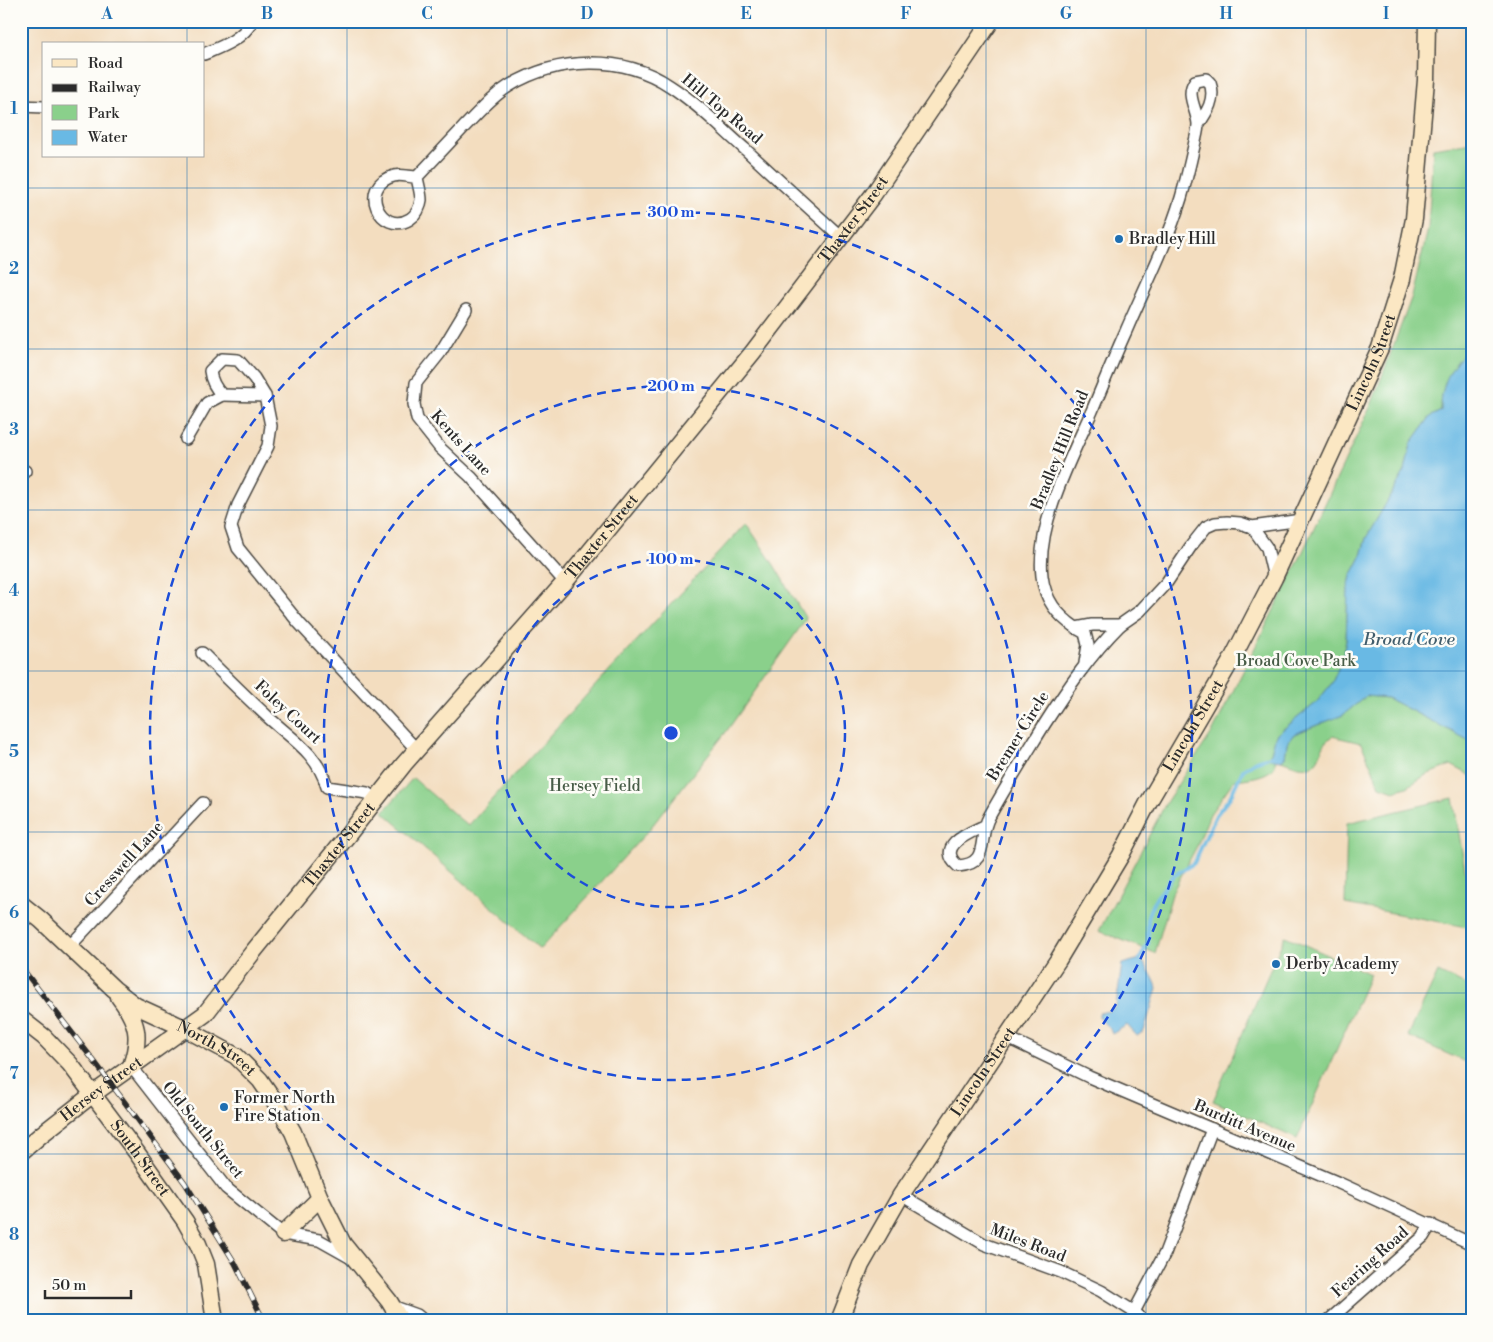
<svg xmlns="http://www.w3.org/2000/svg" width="1493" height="1342" font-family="'Libre Bodoni',serif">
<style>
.green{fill:#8ad08b;stroke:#5a7e5b}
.water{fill:#69b9e4;stroke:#4a7288}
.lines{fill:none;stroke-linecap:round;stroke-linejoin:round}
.stream{stroke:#69b9e4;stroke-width:4}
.street-casing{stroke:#494641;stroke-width:14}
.secondary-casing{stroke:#494641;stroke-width:19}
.street{stroke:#fff;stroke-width:11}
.secondary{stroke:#fbe7c3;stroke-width:16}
.rail-casing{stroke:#2b2b2b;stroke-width:5.5}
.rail{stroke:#fdfcf7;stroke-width:4;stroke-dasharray:11;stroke-linecap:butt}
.grid{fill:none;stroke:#1f6fb2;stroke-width:1;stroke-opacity:0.55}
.ring{fill:none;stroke:#1d4ed8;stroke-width:2.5;stroke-dasharray:9 6}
.poi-dot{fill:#1f6fb2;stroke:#fdfcf7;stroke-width:2}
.labels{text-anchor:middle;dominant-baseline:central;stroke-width:5;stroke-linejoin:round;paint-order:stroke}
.street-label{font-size:16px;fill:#2b2b2b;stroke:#fdfcf7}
.poi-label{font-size:16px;fill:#2b2b2b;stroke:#fdfcf7;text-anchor:start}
.park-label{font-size:16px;fill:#485d48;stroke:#fdfcf7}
.water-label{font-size:18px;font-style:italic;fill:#415d6c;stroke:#fdfcf7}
.centre{fill:#1d4ed8;stroke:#fdfcf7;stroke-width:2.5}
.ring-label{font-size:15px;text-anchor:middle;font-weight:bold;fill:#1d4ed8;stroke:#fdfcf7;stroke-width:5;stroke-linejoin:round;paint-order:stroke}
.neatline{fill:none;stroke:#1f6fb2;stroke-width:2}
.grid-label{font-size:16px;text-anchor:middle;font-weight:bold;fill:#1f6fb2}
</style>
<rect width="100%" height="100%" fill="#fdfcf7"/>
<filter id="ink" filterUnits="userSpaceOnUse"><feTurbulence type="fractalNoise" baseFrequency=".02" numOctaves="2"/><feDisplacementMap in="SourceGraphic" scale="10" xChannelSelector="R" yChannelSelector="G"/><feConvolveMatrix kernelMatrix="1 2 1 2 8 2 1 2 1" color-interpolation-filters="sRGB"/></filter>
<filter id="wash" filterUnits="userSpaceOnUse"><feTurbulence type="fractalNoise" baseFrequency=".0096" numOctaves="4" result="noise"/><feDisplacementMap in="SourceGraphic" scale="20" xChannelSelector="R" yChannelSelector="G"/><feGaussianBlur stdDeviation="1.12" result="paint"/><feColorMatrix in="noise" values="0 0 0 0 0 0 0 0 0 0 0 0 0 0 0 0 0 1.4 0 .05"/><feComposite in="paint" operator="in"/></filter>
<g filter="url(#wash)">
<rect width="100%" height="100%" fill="#f3ddbf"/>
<g class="green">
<path d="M1472 142V344C1453 367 1441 379 1441 411L1430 417 1411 444 1405 471 1366 538 1360 559 1351 576 1348 589 1346 641 1341 662 1332 683 1316 703 1276 735 1271 753 1266 758 1276 759C1275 762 1275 765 1274 767 1268 777 1244 779 1234 780L1210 814 1197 846 1173 891 1155 953 1099 931 1167 801 1213 731 1298 562 1372 403 1412 296 1428 229 1433 148Z"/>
<path d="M746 523 774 565 806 619 726 732 648 831 540 949 383 812 413 778 468 826C559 723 653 624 746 523Z"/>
<path d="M1366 696 1387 698 1472 742V777L1468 774 1451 765 1426 775 1407 787 1394 791 1380 786 1361 743 1332 736C1317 748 1325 757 1310 767L1298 766 1281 760 1285 757 1287 743 1294 734 1343 715Z"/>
<polygon points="1453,798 1472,911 1472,928 1345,904 1347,823"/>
<polygon points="1285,936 1370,974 1297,1139 1213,1101"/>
<polygon points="1438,972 1472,988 1472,1065 1408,1036"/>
</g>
<g class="water">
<path d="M1472 344V742L1387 698 1366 696 1343 715 1294 734 1287 743 1285 757 1281 760 1266 758 1271 753 1276 735 1316 703 1332 683 1341 662 1346 641 1348 589 1351 576 1360 559 1366 538 1405 471 1411 444 1430 417 1441 411C1441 379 1452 367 1472 344Z"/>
<path d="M1140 959C1145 963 1156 981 1157 988L1144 1031 1137 1036 1127 1025 1112 1034 1110 1029 1099 1018V1013L1109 1011 1116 1006 1122 964Z"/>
</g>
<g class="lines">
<polyline class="stream" points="1140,959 1148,943 1148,915 1154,901 1173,876 1194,863 1216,815 1230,797 1243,770 1254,762 1266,758"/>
</g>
</g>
<g filter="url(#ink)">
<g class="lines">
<g class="street-casing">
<g id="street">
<path d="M204 54C221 47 243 39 252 21"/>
<polyline points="21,106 44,107"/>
<path d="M1198 125C1207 112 1216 99 1210 83L1206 79 1195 81C1185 95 1197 109 1198 124 1198 131 1195 140 1194 146 1190 164 1186 181 1181 198 1167 244 1145 287 1126 331 1114 357 1103 385 1092 411 1071 458 1036 524 1042 576 1045 600 1057 615 1076 628L1092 625H1120L1140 611 1167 582 1191 546 1206 527 1215 523 1227 522 1240 523 1252 527 1301 520"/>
<path d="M417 177C418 184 421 193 421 200 420 208 416 215 410 219 380 237 357 185 394 176 400 174 410 177 417 177 433 160 448 144 464 127 478 113 491 97 509 86 557 57 622 54 670 86 698 104 721 128 746 150 777 179 809 208 841 237"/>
<polyline points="466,310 440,353 416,383 414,404 417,419 440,448 471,477 565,582"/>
<polyline points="222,395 265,396"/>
<path d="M186 439 207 403 222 395C216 389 211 380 210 371L222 359 238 360 254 378 265 396 271 426 268 446 238 505 231 527 238 548 299 623 416 749"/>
<polyline points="21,475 25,471"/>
<polyline points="1252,527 1267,548 1274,578"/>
<polyline points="1076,628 1085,633 1088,645 1085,663"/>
<path d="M202 653C224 675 246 697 269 718 292 739 318 754 327 787L367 793 376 799"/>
<path d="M984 826C969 833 935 846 958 866 991 864 977 838 989 817 1006 786 1025 756 1044 725 1067 689 1090 655 1120 625"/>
<polyline points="69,947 203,803"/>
<polyline points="1006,1037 1089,1077 1339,1183 1472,1244"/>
<polyline points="131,1066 226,1188 283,1234 319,1240 351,1258"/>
<polyline points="901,1195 984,1244 1061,1272 1101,1291 1136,1313 1143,1321"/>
<polyline points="392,1306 417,1315 424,1321"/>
<polyline points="1134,1312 1165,1253 1212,1129"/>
<polyline points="1328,1321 1423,1237 1431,1224"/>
</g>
</g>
<g class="secondary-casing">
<g id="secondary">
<path id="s1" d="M21 904 41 920 114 989 136 1006 184 1028 236 1056 260 1080 278 1106 293 1132 320 1198 343 1244 389 1301 401 1321"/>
<path d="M119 997C138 1022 141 1037 131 1066"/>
<path id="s2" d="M21 1019 44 1037 70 1064 137 1153 185 1221 198 1244 206 1264 215 1321"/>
<path id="s3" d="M21 1152 42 1134 93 1094 205 1014 253 952 347 836 404 764 565 582 753 352 873 195 991 21"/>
<polyline points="283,1234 320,1198"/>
<path id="s4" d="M839 1321 861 1265 901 1195 1058 960 1121 855 1148 803 1231 661 1274 578 1380 348 1402 279 1414 219 1426 80 1427 21"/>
</g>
</g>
<use href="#street" class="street"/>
<use href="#secondary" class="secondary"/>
<g class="rail-casing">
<polyline id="rail" points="21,967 94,1061 185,1183 235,1263 264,1321"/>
</g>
<use href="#rail" class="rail"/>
</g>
</g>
<path class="grid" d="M187 21V44M347 21V1321M507 21V1321M667 21V1321M826 21V1321M986 21V1321M1146 21V1321M1306 21V1321M187 156V1321M21 188H1472M21 349H1472M21 510H1472M21 671H1472M21 832H1472M21 993H1472M21 1154H1472"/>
<g class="ring">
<circle cx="671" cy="733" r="174"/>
<circle cx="671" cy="733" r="347"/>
<circle cx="671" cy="733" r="521"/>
</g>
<g class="poi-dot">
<circle cx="1119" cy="239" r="5"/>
<circle cx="1276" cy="964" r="5"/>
<circle cx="224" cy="1107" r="5"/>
</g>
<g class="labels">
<g class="street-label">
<text transform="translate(722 109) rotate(40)">Hill Top Road</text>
<text stroke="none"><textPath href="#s3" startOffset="1256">Thaxter Street</textPath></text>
<text stroke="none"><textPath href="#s4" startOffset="1099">Lincoln Street</textPath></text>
<text transform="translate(461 443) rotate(48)">Kents Lane</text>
<text transform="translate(1060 450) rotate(-68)">Bradley Hill Road</text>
<text stroke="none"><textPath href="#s3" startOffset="851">Thaxter Street</textPath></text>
<text transform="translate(288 712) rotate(43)">Foley Court</text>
<text stroke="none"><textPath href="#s4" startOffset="694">Lincoln Street</textPath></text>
<text transform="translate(1018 736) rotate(-58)">Bremer Circle</text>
<text stroke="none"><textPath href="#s3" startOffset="446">Thaxter Street</textPath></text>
<text transform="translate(124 864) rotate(-48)">Cresswell Lane</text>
<text stroke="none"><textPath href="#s1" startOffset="245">North Street</textPath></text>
<text stroke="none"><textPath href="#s4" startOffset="289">Lincoln Street</textPath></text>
<text stroke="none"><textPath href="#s3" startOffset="102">Hersey Street</textPath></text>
<text transform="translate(1245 1126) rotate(23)">Burditt Avenue</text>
<text transform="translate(203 1130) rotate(51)">Old South Street</text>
<text stroke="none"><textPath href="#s2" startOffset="184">South Street</textPath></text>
<text transform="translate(1028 1243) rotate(21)">Miles Road</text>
<text transform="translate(1370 1262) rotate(-42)">Fearing Road</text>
</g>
<g class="poi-label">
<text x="1129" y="239">Bradley Hill</text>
<text x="1286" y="964">Derby Academy</text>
<text x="234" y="1098">Former North<tspan x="234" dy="18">Fire Station</tspan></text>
</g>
<g class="park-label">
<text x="1296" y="661">Broad Cove Park</text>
<text x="595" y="786">Hersey Field</text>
</g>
<g class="water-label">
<text x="1409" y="639">Broad Cove</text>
</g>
</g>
<circle cx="671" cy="733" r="8" class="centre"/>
<g class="ring-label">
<text x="671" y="217">300 m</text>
<text x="671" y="391">200 m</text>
<text x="671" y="564">100 m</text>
</g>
<rect width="1493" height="1342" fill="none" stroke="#fdfcf7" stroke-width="55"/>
<rect x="42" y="42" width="162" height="115" fill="#fdfcf7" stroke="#a9a8a5"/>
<rect x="52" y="59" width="25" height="8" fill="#fbe7c3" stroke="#a9a8a5"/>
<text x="88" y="68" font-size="15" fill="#2b2b2b">Road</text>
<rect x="52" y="84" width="25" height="8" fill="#2b2b2b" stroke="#a9a8a5"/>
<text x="88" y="92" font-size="15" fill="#2b2b2b">Railway</text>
<rect x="52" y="105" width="25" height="15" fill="#8ad08b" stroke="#a9a8a5"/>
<text x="88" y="118" font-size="15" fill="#2b2b2b">Park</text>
<rect x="52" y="130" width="25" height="15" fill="#69b9e4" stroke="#a9a8a5"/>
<text x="88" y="142" font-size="15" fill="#2b2b2b">Water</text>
<path d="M45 1290v8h86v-8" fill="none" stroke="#2b2b2b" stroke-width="2.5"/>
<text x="52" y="1290" font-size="15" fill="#2b2b2b" stroke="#fdfcf7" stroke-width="4" paint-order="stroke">50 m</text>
<rect x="28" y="28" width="1438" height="1286" class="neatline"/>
<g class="grid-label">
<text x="107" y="19">A</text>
<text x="267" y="19">B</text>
<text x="427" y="19">C</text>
<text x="587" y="19">D</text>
<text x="746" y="19">E</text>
<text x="906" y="19">F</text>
<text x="1066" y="19">G</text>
<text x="1226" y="19">H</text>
<text x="1386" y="19">I</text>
<text x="14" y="114">1</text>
<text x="14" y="274">2</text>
<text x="14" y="435">3</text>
<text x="14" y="596">4</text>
<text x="14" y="757">5</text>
<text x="14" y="918">6</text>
<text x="14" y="1079">7</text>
<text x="14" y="1240">8</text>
</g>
</svg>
